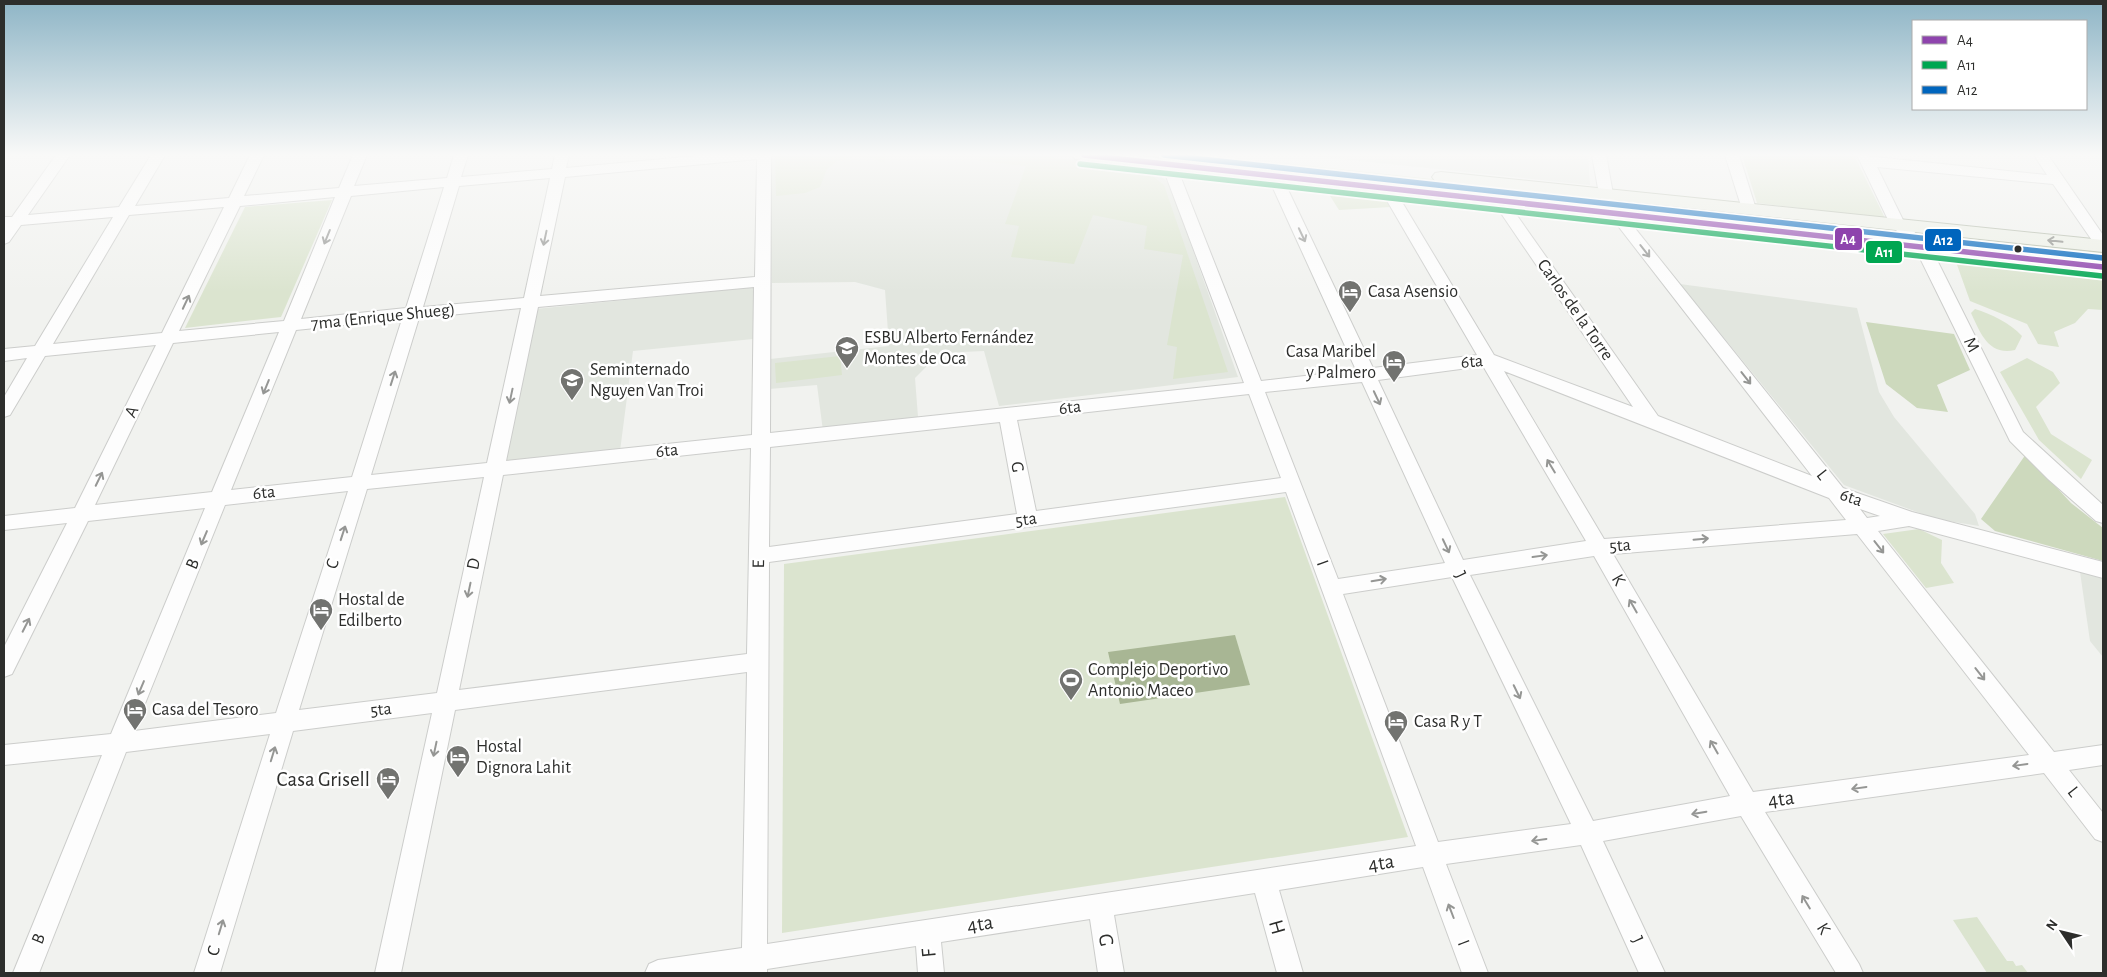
<svg xmlns="http://www.w3.org/2000/svg" width="2107" height="977" font-family="'Alegreya Sans',sans-serif">
<style>
.built{fill:#e2e6df}
.green{fill:#dbe4cf}
.forest{fill:#cdd9bd}
.water{fill:#a8b694}
.lines{fill:none;stroke-linecap:round;stroke-linejoin:round}
.minor-casing{stroke:#cccdcb;stroke-width:2}
.major-casing{stroke:#b3baaa;stroke-width:2}
.minor{fill:#fdfdfd;fill-rule:evenodd}
.major{fill:#edf0e7;fill-rule:evenodd}
.bus-1-casing{stroke:#fff;stroke-width:9}
.bus-2-casing{stroke:#fff;stroke-width:9}
.bus-3-casing{stroke:#fff;stroke-width:9}
.bus-1{stroke:#8e44ad;stroke-width:5.5}
.bus-2{stroke:#00a651;stroke-width:5.5}
.bus-3{stroke:#0065bd;stroke-width:5.5}
.oneway{stroke:#959694}
.oneway2{stroke:#8d8f8a}
.bus-dot{fill:#2d2e2c;stroke:#fff;stroke-width:2}
.labels{text-anchor:middle;dominant-baseline:central;stroke-width:5;stroke-linejoin:round;paint-order:stroke}
.poi-label{font-size:18px;fill:#2d2e2c;stroke:#fff;text-anchor:start}
.street-label{font-size:18px;fill:#2d2e2c;stroke:#fff}
.near-poi-label{font-size:21px;fill:#2d2e2c;stroke:#fff;text-anchor:end}
.near-street-label{font-size:21px;fill:#2d2e2c;stroke:#fff}
.line-badge{stroke:#fff;stroke-width:2}
.badge-label{font-size:14px;text-anchor:middle;font-weight:bold;fill:#fff}
</style>
<rect width="100%" height="100%" fill="#f1f2ef"/>
<g class="built">
<polygon points="768,155 1068,155 1148,165 1169,183 1238,377 999,406 984,351 940,353 915,378 918,417 823,431 817,385 769,389 770,359 889,346 885,290 855,282 772,283"/>
<polygon points="1302,155 1588,155 1590,185"/>
<polygon points="1680,284 1857,308 1879,392 1894,417 1975,514 1979,526 1936,519 1844,485"/>
<polygon points="755,287 753,339 633,351 620,451 505,464 535,309"/>
<polygon points="2080,572 2103,579 2103,657 2090,641"/>
</g>
<g class="green">
<polygon points="775,155 887,155 883,163 872,158 857,156 837,161 827,169 820,187 805,193 776,196"/>
<polygon points="978,155 1032,155 1142,168 1164,185 1228,372 1173,379 1177,347 1167,345 1183,255 1144,249 1147,226 1093,215 1074,264 1011,257 1019,226 1005,224 1026,166 980,161 982,156"/>
<polygon points="1182,155 1207,155 1592,196 1601,201 1596,204 1187,161 1183,159"/>
<polygon points="1742,155 1854,155 1885,218 1757,203"/>
<polygon points="1325,188 1381,193 1391,207 1339,210"/>
<polygon points="332,200 281,317 185,328 245,207"/>
<polygon points="1623,200 1886,228 1894,233 1894,236 1889,238 1629,209 1621,204"/>
<polygon points="1926,233 2103,250 2103,261 1936,243 1927,240 1924,236"/>
<polygon points="1956,262 2103,278 2103,310 2088,309 2075,323 2054,332 2059,347 2038,344 2027,324 1970,301"/>
<path d="M1975 309C1991 314 2010 323 2022 336L2015 350C1988 356 1980 332 1971 313Z"/>
<polygon points="840,356 842,375 776,383 775,363"/>
<polygon points="2027,358 2053,372 2060,383 2036,407 2051,434 2092,460 2081,479 2039,440 2000,372"/>
<polygon points="1285,497 1408,837 782,933 784,564"/>
<polygon points="1919,529 1942,540 1941,563 1954,583 1926,588 1883,534"/>
<polygon points="1977,917 2007,961 2013,961 2016,966 2022,965 2028,973 1987,973 1953,920"/>
</g>
<g class="forest">
<polygon points="1866,322 1954,334 1970,370 1937,385 1948,412 1917,408 1886,384"/>
<polygon points="2026,454 2071,503 2103,528 2103,561 1995,531 1981,519"/>
</g>
<polygon class="water" points="1235,635 1250,685 1120,704 1108,652"/>
<g class="lines">
<g class="minor-casing">
<g id="minor">
<path d="M56 155H70L28 215 119 207 151 155H165L135 206 229 198 250 155H264L244 196 339 188 353 155H367L354 186 447 178 454 155H468L461 177 552 169 555 155H569L566 168 707 155H771L770 433 1244 383 1158 155H1172L1261 381 1356 370 1267 175 1269 172H1279L1281 175 1373 368 1477 355 1379 187 1381 184H1391L1393 187 1494 355 1633 407 1492 200 1494 197H1504L1658 416 1812 476 1608 213 1599 194 1592 155H1606L1613 194 1622 212 1843 488 1912 512 2103 562V578L1909 526 1878 531 2054 752 2103 745V765L2069 770 2103 813V842L2095 839 2044 773 1765 812 1859 964 1863 973H1836L1741 816 1603 841 1665 973H1639L1581 845 1446 864 1488 973H1462L1423 867 1279 890 1303 973H1277L1255 893 1114 915 1124 973H1098L1090 919 941 942 944 973H918L916 946 767 969V973H645L649 964 658 960 742 948 747 672 455 710 401 973H375L432 713 293 731 220 973H194L270 734 126 752 39 973H13L102 755 4 765V745L111 734 205 508 88 521 12 674 4 677V647L67 523 4 530V516L75 508 156 345 45 356 10 415 4 417V397L27 358 4 361V349L35 346 113 217 21 225 9 242 4 244V217H12ZM757 159 755 277 540 296 565 177ZM550 178 524 298 423 307 459 186ZM444 187 406 308 301 319 351 196ZM335 197 284 321 179 331 240 206ZM224 207 162 333 53 344 129 215ZM754 287 752 435 506 461 538 307ZM521 308 487 463 371 475 419 318ZM402 319 352 477 231 490 296 330ZM279 332 212 492 95 505 173 343ZM1483 366 1586 541 1463 560 1378 380ZM1504 371 1829 498 1846 520 1604 539ZM1362 382 1445 563 1338 579 1265 392ZM1249 394 1281 478 1036 511 1017 420ZM1000 422 1017 514 769 547 770 447ZM751 448 747 654 459 690 503 475ZM484 477 437 693 299 710 367 489ZM348 491 276 713 134 731 225 505ZM1286 492 1416 846 767 944 769 562ZM1860 509 1880 516 1867 518ZM1857 534 2029 755 1753 792 1613 554ZM1594 556 1730 796 1593 821 1470 575ZM1452 577 1571 824 1438 842 1343 594Z"/>
<polygon points="1725,155 1739,155 1756,209 1754,212 1744,212 1742,209"/>
<polygon points="1857,155 2047,175 2034,155 2048,155 2103,235 2103,251 2098,249 2053,184 1877,167 1904,222 1931,248 2023,432 2103,505 2103,523 2096,521 2048,479 2010,441 1916,250 1890,224"/>
</g>
</g>
<g class="major-casing">
<g id="major">
<polygon points="1072,155 1134,155 2103,261 2103,273 1081,160 1075,159"/>
<polygon points="1441,172 2103,240 2103,252 1435,181 1432,177 1435,173"/>
</g>
</g>
<use href="#minor" class="minor"/>
<use href="#major" class="major"/>
<g class="bus-1-casing">
<polyline id="bus-1" points="1084,155 2103,267"/>
</g>
<g class="bus-2-casing">
<polyline id="bus-2" points="1080,164 2102,276"/>
</g>
<g class="bus-3-casing">
<polyline id="bus-3" points="1164,155 2103,258"/>
</g>
<use href="#bus-1" class="bus-1"/>
<use href="#bus-2" class="bus-2"/>
<use href="#bus-3" class="bus-3"/>
</g>
<defs><path id="oneway-shaft" d="M-6 0H5M1.5-3L5.5 0L1.5 3" fill="none" stroke-width="1.6" stroke-linecap="round" stroke-linejoin="round" transform="scale(1.25)"/></defs>
<g class="oneway">
<use href="#oneway-shaft" transform="translate(1302 235) rotate(65)"/>
<use href="#oneway-shaft" transform="translate(327 237) rotate(112)"/>
<use href="#oneway-shaft" transform="translate(545 238) rotate(102)"/>
<use href="#oneway-shaft" transform="translate(1645 251) rotate(52)"/>
<use href="#oneway-shaft" transform="translate(186 302) rotate(-65)"/>
<use href="#oneway-shaft" transform="translate(393 378) rotate(-72)"/>
<use href="#oneway-shaft" transform="translate(1746 378) rotate(52)"/>
<use href="#oneway-shaft" transform="translate(266 387) rotate(112)"/>
<use href="#oneway-shaft" transform="translate(511 396) rotate(102)"/>
<use href="#oneway-shaft" transform="translate(1377 398) rotate(65)"/>
<use href="#oneway-shaft" transform="translate(1551 466) rotate(-121)"/>
<use href="#oneway-shaft" transform="translate(99 479) rotate(-64)"/>
<use href="#oneway-shaft" transform="translate(343 533) rotate(-72)"/>
<use href="#oneway-shaft" transform="translate(204 538) rotate(113)"/>
<use href="#oneway-shaft" transform="translate(1701 539) rotate(-5)"/>
<use href="#oneway-shaft" transform="translate(1446 546) rotate(65)"/>
<use href="#oneway-shaft" transform="translate(1879 547) rotate(52)"/>
<use href="#oneway-shaft" transform="translate(1540 556) rotate(-8)"/>
<use href="#oneway-shaft" transform="translate(1379 580) rotate(-9)"/>
<use href="#oneway-shaft" transform="translate(469 590) rotate(102)"/>
<use href="#oneway-shaft" transform="translate(1633 606) rotate(-120)"/>
<use href="#oneway-shaft" transform="translate(26 625) rotate(-63)"/>
<use href="#oneway-shaft" transform="translate(1980 674) rotate(52)"/>
<use href="#oneway-shaft" transform="translate(141 688) rotate(113)"/>
<use href="#oneway-shaft" transform="translate(1517 692) rotate(64)"/>
<use href="#oneway-shaft" transform="translate(1714 747) rotate(-120)"/>
<use href="#oneway-shaft" transform="translate(435 749) rotate(102)"/>
<use href="#oneway-shaft" transform="translate(273 754) rotate(-73)"/>
<use href="#oneway-shaft" transform="translate(2020 765) rotate(172)"/>
<use href="#oneway-shaft" transform="translate(1859 788) rotate(172)"/>
<use href="#oneway-shaft" transform="translate(1699 813) rotate(170)"/>
<use href="#oneway-shaft" transform="translate(1539 840) rotate(172)"/>
<use href="#oneway-shaft" transform="translate(1806 902) rotate(-121)"/>
<use href="#oneway-shaft" transform="translate(1451 911) rotate(-111)"/>
<use href="#oneway-shaft" transform="translate(221 927) rotate(-73)"/>
</g>
<use class="oneway2" href="#oneway-shaft" transform="translate(2055 241) rotate(-174)"/>
<linearGradient id="sky" x2="0" y2="1"><stop stop-color="#8eb5c6"/><stop offset="0.53" stop-color="#f9f9f8"/><stop offset="1" stop-color="#f9f9f8" stop-opacity="0"/></linearGradient>
<rect width="2107" height="292" fill="url(#sky)"/>
<defs>
<g id="hotel-pin" transform="scale(1.25)"><path d="M0 17L-7.5 6A9.5 9.5 0 1 1 7.5 6Z" fill="#727370" stroke="#fff"/><path d="M-6-4.5h1.5V1H6V5H4.5V3h-9V5H-6ZM-4 0a1.8 1.8 0 1 1 3.6 0ZM.5 0V-2.5h3Q6-2.5 6 0Z" fill="#fff"/></g>
<g id="school-pin" transform="scale(1.25)"><path d="M0 17L-7.5 6A9.5 9.5 0 1 1 7.5 6Z" fill="#727370" stroke="#fff"/><path d="M0-5L7-2L0 1L-7-2ZM-4 1L0 2.5L4 1V4Q0 6-4 4Z" fill="#fff"/></g>
<g id="stadium-pin" transform="scale(1.25)"><path d="M0 17L-7.5 6A9.5 9.5 0 1 1 7.5 6Z" fill="#727370" stroke="#fff"/><path d="M0-5a6.5 5 0 1 0 0 10a6.5 5 0 1 0 0-10ZM-3.5-1.8h7v3.6h-7Z" fill="#fff"/></g>
</defs>
<g fill-rule="evenodd">
<use href="#hotel-pin" x="1350" y="292"/>
<use href="#school-pin" x="847" y="348"/>
<use href="#hotel-pin" x="1394" y="362"/>
<use href="#school-pin" x="572" y="380"/>
<use href="#hotel-pin" x="321" y="610"/>
<use href="#stadium-pin" x="1071" y="680"/>
<use href="#hotel-pin" x="135" y="710"/>
<use href="#hotel-pin" x="1396" y="722"/>
<use href="#hotel-pin" x="458" y="757"/>
<use href="#hotel-pin" x="388" y="779"/>
</g>
<circle class="bus-dot" cx="2018" cy="249" r="4.5"/>
<g class="labels">
<g class="poi-label">
<text x="1368" y="292">Casa Asensio</text>
<text x="864" y="338">ESBU Alberto Fernández<tspan x="864" dy="21">Montes de Oca</tspan></text>
<text x="1376" y="352" text-anchor="end">Casa Maribel<tspan x="1376" dy="21">y Palmero</tspan></text>
<text x="590" y="370">Seminternado<tspan x="590" dy="21">Nguyen Van Troi</tspan></text>
<text x="338" y="600">Hostal de<tspan x="338" dy="21">Edilberto</tspan></text>
<text x="1088" y="670">Complejo Deportivo<tspan x="1088" dy="21">Antonio Maceo</tspan></text>
<text x="152" y="710">Casa del Tesoro</text>
<text x="1414" y="722">Casa R y T</text>
<text x="476" y="747">Hostal<tspan x="476" dy="21">Dignora Lahit</tspan></text>
</g>
<g class="street-label">
<text transform="translate(1575 310) rotate(55)">Carlos de la Torre</text>
<text transform="translate(383 317) rotate(-6)">7ma (Enrique Shueg)</text>
<text transform="translate(1971 345) rotate(64)">M</text>
<text transform="translate(1472 362) rotate(-5)">6ta</text>
<text transform="translate(1070 408) rotate(-7)">6ta</text>
<text transform="translate(132 412) rotate(-64)">A</text>
<text transform="translate(667 451) rotate(-6)">6ta</text>
<text transform="translate(1017 467) rotate(79)">G</text>
<text transform="translate(1822 475) rotate(52)">L</text>
<text transform="translate(264 493) rotate(-6)">6ta</text>
<text transform="translate(1851 498) rotate(19)">6ta</text>
<text transform="translate(1026 520) rotate(-8)">5ta</text>
<text transform="translate(1620 546) rotate(-5)">5ta</text>
<text transform="translate(1322 563) rotate(70)">I</text>
<text transform="translate(193 564) rotate(-67)">B</text>
<text transform="translate(333 564) rotate(-72)">C</text>
<text transform="translate(474 564) rotate(-78)">D</text>
<text transform="translate(759 564) rotate(-89)">E</text>
<text transform="translate(1460 575) rotate(64)">J</text>
<text transform="translate(1618 580) rotate(60)">K</text>
<text transform="translate(381 710) rotate(-7)">5ta</text>
<text transform="translate(2073 792) rotate(52)">L</text>
<text transform="translate(1823 929) rotate(59)">K</text>
<text transform="translate(39 939) rotate(-68)">B</text>
<text transform="translate(1637 940) rotate(65)">J</text>
<text transform="translate(1463 943) rotate(69)">I</text>
<text transform="translate(214 951) rotate(-73)">C</text>
</g>
<g class="near-poi-label">
<text x="370" y="779">Casa Grisell</text>
</g>
<g class="near-street-label">
<text transform="translate(1781 799) rotate(-8)">4ta</text>
<text transform="translate(1381 863) rotate(-9)">4ta</text>
<text transform="translate(980 924) rotate(-9)">4ta</text>
<text transform="translate(1277 927) rotate(74)">H</text>
<text transform="translate(1106 940) rotate(80)">G</text>
<text transform="translate(929 953) rotate(-95)">F</text>
</g>
</g>
<g class="line-badge">
<rect x="1834" y="227" width="29" height="24" rx="5" fill="#8e44ad"/>
<rect x="1924" y="228" width="38" height="24" rx="5" fill="#0065bd"/>
<rect x="1865" y="240" width="38" height="24" rx="5" fill="#00a651"/>
</g>
<g class="badge-label">
<text x="1848" y="244">A4</text>
<text x="1943" y="245">A12</text>
<text x="1884" y="257">A11</text>
</g>
<rect width="2107" height="977" fill="none" stroke="#2d2e2c" stroke-width="10"/>
<rect x="1912" y="20" width="175" height="90" fill="#ffffff" stroke="#ababab"/>
<rect x="1922" y="36" width="25" height="8" fill="#8e44ad" stroke="#ababab"/>
<text x="1957" y="45" font-size="15" fill="#2d2e2c">A4</text>
<rect x="1922" y="61" width="25" height="8" fill="#00a651" stroke="#ababab"/>
<text x="1957" y="70" font-size="15" fill="#2d2e2c">A11</text>
<rect x="1922" y="86" width="25" height="8" fill="#0065bd" stroke="#ababab"/>
<text x="1957" y="95" font-size="15" fill="#2d2e2c">A12</text>
<g transform="translate(2062 932) rotate(305)" stroke="#ffffff" stroke-width="4" paint-order="stroke">
<path d="M0-4L9 19L0 12L-9 19Z" fill="#2d2e2c"/>
<text y="-8" font-size="14" font-weight="bold" text-anchor="middle" fill="#2d2e2c">N</text>
</g>
</svg>
